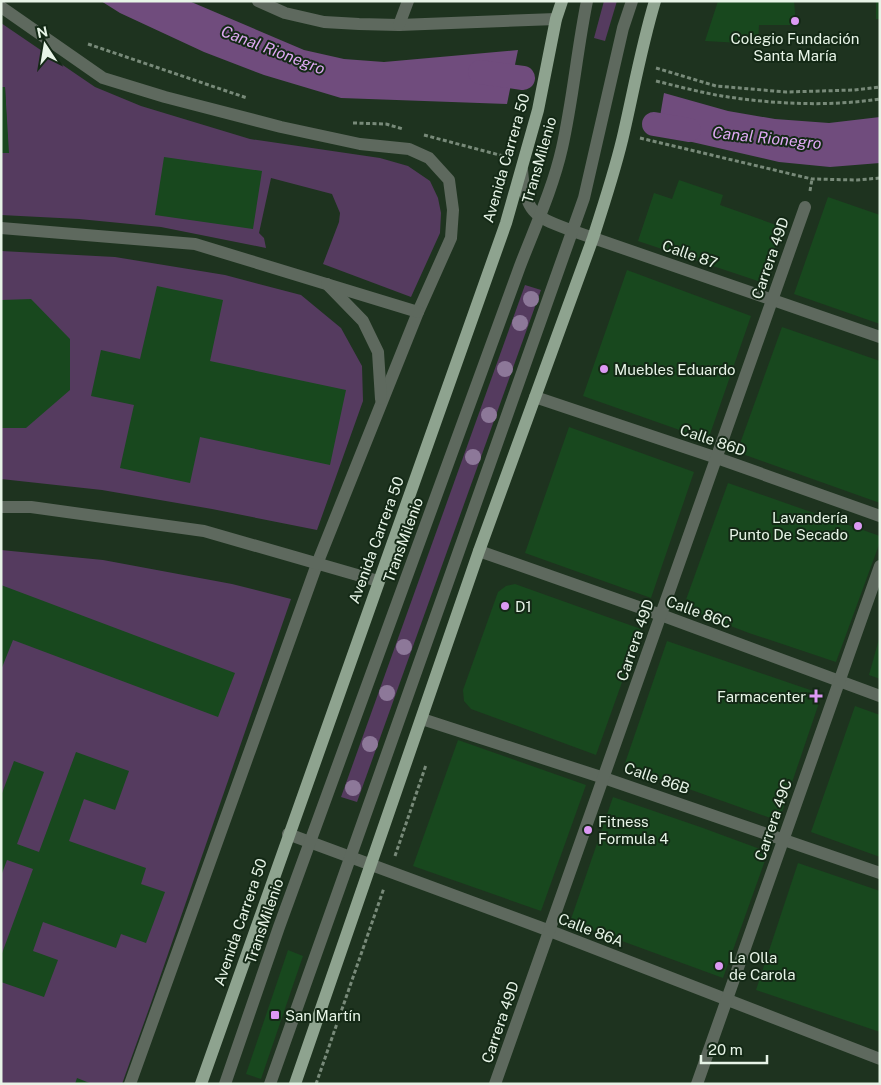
<svg xmlns="http://www.w3.org/2000/svg" width="881" height="1085" font-family="'Public Sans',sans-serif">
<style>
.green{fill:#553b5f}
.water{fill:#704c7d}
.lines{fill:none;stroke-linecap:round;stroke-linejoin:round}
.canal{stroke:#704c7d;stroke-width:24}
.building{fill:#18481e}
.path{stroke:#788a79;stroke-width:3;stroke-dasharray:4 2.5;stroke-linecap:butt}
.minor{stroke:#5e695e;stroke-width:12}
.major{stroke:#8ea38f;stroke-width:12}
.tree{fill:#8d7899}
.poi-dot{fill:#dc99f4;stroke:#142916;stroke-width:2}
.labels{text-anchor:middle;dominant-baseline:central;stroke-width:4;stroke-linejoin:round;paint-order:stroke}
.poi-label{font-size:15px;fill:#e7f4e7;stroke:#142916;text-anchor:start}
.street-label{font-size:15px;fill:#e7f4e7;stroke:#142916}
.water-label{font-size:16px;font-style:italic;fill:#dea8f2;stroke:#142916}
</style>
<rect width="100%" height="100%" fill="#1e331f"/>
<g class="green">
<polygon points="604,1 617,1 605,41 594,38"/>
<polygon points="1,23 95,87 141,106 250,139 380,158 408,166 430,181 438,198 441,213 440,233 411,297 323,264 339,222 340,213 332,194 271,178 259,233 264,238 266,248 161,227 79,219 1,215 1,153 8,153 5,87 1,87"/>
<polygon points="1,251 115,257 225,275 301,295 341,328 362,366 363,401 317,530 212,509 102,490 1,479"/>
<polygon points="525,285 541,290 357,802 341,797"/>
<polygon points="1,550 103,560 232,584 291,599 150,1006 122,1084 1,1084"/>
</g>
<g class="water">
<polygon points="101,1 189,1 304,50 344,59 384,62 518,50 507,104 341,98 264,75 204,52 120,13"/>
<polygon points="664,93 728,111 775,119 829,123 880,117 880,163 830,167 779,162 657,134"/>
</g>
<g class="lines">
<g class="canal">
<polyline points="480,72 523,78"/>
<polyline points="654,124 689,130"/>
</g>
</g>
<g class="building">
<polygon points="718,1 794,1 796,25 759,25 758,44 705,41"/>
<rect x="876" y="1" width="4" height="18"/>
<polygon points="1,87 5,87 9,153 1,153"/>
<polygon points="164,157 262,171 253,229 155,215"/>
<polygon points="679,180 723,195 720,205 782,227 764,283 638,241 654,193 672,199"/>
<polygon points="828,197 880,215 880,324 794,294"/>
<polygon points="627,270 751,316 708,440 583,396"/>
<polygon points="157,286 223,300 210,361 346,390 330,465 200,437 190,483 120,468 134,405 91,396 101,350 140,359"/>
<polygon points="31,299 70,339 70,390 26,428 1,428 1,300"/>
<polygon points="782,327 880,361 880,503 737,452"/>
<polygon points="569,427 694,472 651,598 525,553"/>
<polygon points="728,483 880,536 880,542 836,662 749,633 683,608"/>
<polygon points="515,584 641,629 596,755 471,709 464,701 463,690 498,592 506,586"/>
<polygon points="1,585 235,673 218,717 13,640 1,670"/>
<polygon points="879,639 880,639 880,679 869,675"/>
<polygon points="667,641 822,694 779,821 624,766"/>
<polygon points="855,706 880,715 880,857 811,832"/>
<polygon points="458,740 586,785 541,911 413,866"/>
<polygon points="76,752 129,771 115,810 84,799 69,841 146,868 141,884 165,892 146,943 121,934 116,948 43,922 33,951 58,960 44,997 1,982 1,956 33,869 7,860 1,876 1,796 14,761 44,772 17,844 39,852"/>
<polygon points="613,797 703,828 768,852 723,978 570,922"/>
<polygon points="798,863 880,891 880,1032 756,990"/>
<polygon points="288,950 303,956 261,1079 246,1074"/>
<polygon points="77,1078 92,1084 75,1084"/>
</g>
<g class="lines">
<g class="path">
<polyline points="88,44 247,98"/>
<polyline points="656,68 716,86 786,92 854,90 880,87"/>
<path d="M656 81C676 86 696 91 716 95 769 104 826 107 880 99"/>
<polyline points="353,123 386,124 403,129"/>
<polyline points="424,135 507,157"/>
<polyline points="640,138 812,179 857,180 880,178"/>
<polyline points="810,191 812,179"/>
<polyline points="395,856 426,765"/>
<polyline points="316,1084 384,888"/>
</g>
<g class="minor">
<polyline points="258,1 285,13 324,22 359,24 399,25 556,19"/>
<polyline points="1,7 103,78 165,97 281,127 360,144 409,149 429,158 449,180 453,210 451,238 418,312 317,564 130,1084"/>
<polyline points="399,25 408,1"/>
<path d="M522 170C526 215 534 216 573 231L880 337"/>
<polyline points="1,228 195,244 418,312"/>
<polyline points="327,284 363,321 378,352 381,399"/>
<polyline points="535,397 717,458 880,516"/>
<polyline points="1,507 31,507 204,531 378,581"/>
<polyline points="479,551 661,615 880,696"/>
<polyline points="422,719 604,778 880,873"/>
<polyline points="288,834 550,931 880,1059"/>
<path d="M225 1084 279 927 520 266C535 227 553 188 562 148 573 99 577 50 587 1"/>
<polyline points="270,1084 584,198 623,28 632,1"/>
<polyline points="495,1084 805,207"/>
<polyline points="697,1084 880,566"/>
</g>
<g class="major">
<polyline points="201,1084 506,223 538,110 556,19 562,1"/>
<path d="M295 1084 479 551 593 238C604 203 616 168 624 132 634 88 642 44 655 1"/>
</g>
</g>
<g class="tree">
<circle cx="531" cy="299" r="8"/>
<circle cx="520" cy="323" r="8"/>
<circle cx="505" cy="369" r="8"/>
<circle cx="489" cy="415" r="8"/>
<circle cx="473" cy="457" r="8"/>
<circle cx="404" cy="647" r="8"/>
<circle cx="387" cy="693" r="8"/>
<circle cx="370" cy="744" r="8"/>
<circle cx="353" cy="788" r="8"/>
</g>
<g class="poi-dot">
<circle cx="795" cy="21" r="5"/>
<circle cx="604" cy="369" r="5"/>
<circle cx="858" cy="526" r="5"/>
<circle cx="505" cy="606" r="5"/>
<path d="M813.5 688.5h5v5h5v5h-5v5h-5v-5h-5v-5h5z"/>
<circle cx="588" cy="830" r="5"/>
<circle cx="719" cy="966" r="5"/>
<rect x="270" y="1010" width="10" height="10" rx="2.5"/>
</g>
<g class="labels">
<g class="poi-label">
<text x="795" y="38" text-anchor="middle">Colegio Fundación<tspan x="795" dy="17">Santa María</tspan></text>
<text x="614" y="369">Muebles Eduardo</text>
<text x="848" y="517" text-anchor="end">Lavandería<tspan x="848" dy="17">Punto De Secado</tspan></text>
<text x="515" y="606">D1</text>
<text x="806" y="696" text-anchor="end">Farmacenter</text>
<text x="598" y="821">Fitness<tspan x="598" dy="17">Formula 4</tspan></text>
<text x="729" y="957">La Olla<tspan x="729" dy="17">de Carola</tspan></text>
<text x="285" y="1015">San Martín</text>
</g>
<g class="street-label">
<text transform="translate(506 158) rotate(-74)">Avenida Carrera 50</text>
<text transform="translate(539 160) rotate(-74)">TransMilenio</text>
<text transform="translate(690 254) rotate(19)">Calle 87</text>
<text transform="translate(770 258) rotate(-71)">Carrera 49D</text>
<text transform="translate(713 440) rotate(19)">Calle 86D</text>
<text transform="translate(376 540) rotate(-70)">Avenida Carrera 50</text>
<text transform="translate(403 540) rotate(-70)">TransMilenio</text>
<text transform="translate(699 612) rotate(20)">Calle 86C</text>
<text transform="translate(635 640) rotate(-71)">Carrera 49D</text>
<text transform="translate(657 778) rotate(19)">Calle 86B</text>
<text transform="translate(773 820) rotate(-71)">Carrera 49C</text>
<text transform="translate(264 921) rotate(-71)">TransMilenio</text>
<text transform="translate(240 922) rotate(-71)">Avenida Carrera 50</text>
<text transform="translate(591 930) rotate(21)">Calle 86A</text>
<text transform="translate(500 1022) rotate(-71)">Carrera 49D</text>
</g>
<g class="water-label">
<text transform="translate(273 50) rotate(21)">Canal Rionegro</text>
<text transform="translate(767 138) rotate(6)">Canal Rionegro</text>
</g>
</g>
<rect width="881" height="1085" fill="none" stroke="#e7f4e7" stroke-width="5"/>
<g transform="translate(45 45) rotate(348)" stroke="#142916" stroke-width="4" paint-order="stroke">
<path d="M0-4L9 19L0 12L-9 19Z" fill="#e7f4e7"/>
<text y="-8" font-size="14" font-weight="bold" text-anchor="middle" fill="#e7f4e7">N</text>
</g>
<path d="M701 1055v8h66v-8" fill="none" stroke="#e7f4e7" stroke-width="2.5"/>
<text x="708" y="1055" font-size="15" fill="#e7f4e7" stroke="#142916" stroke-width="4" paint-order="stroke">20 m</text>
</svg>
